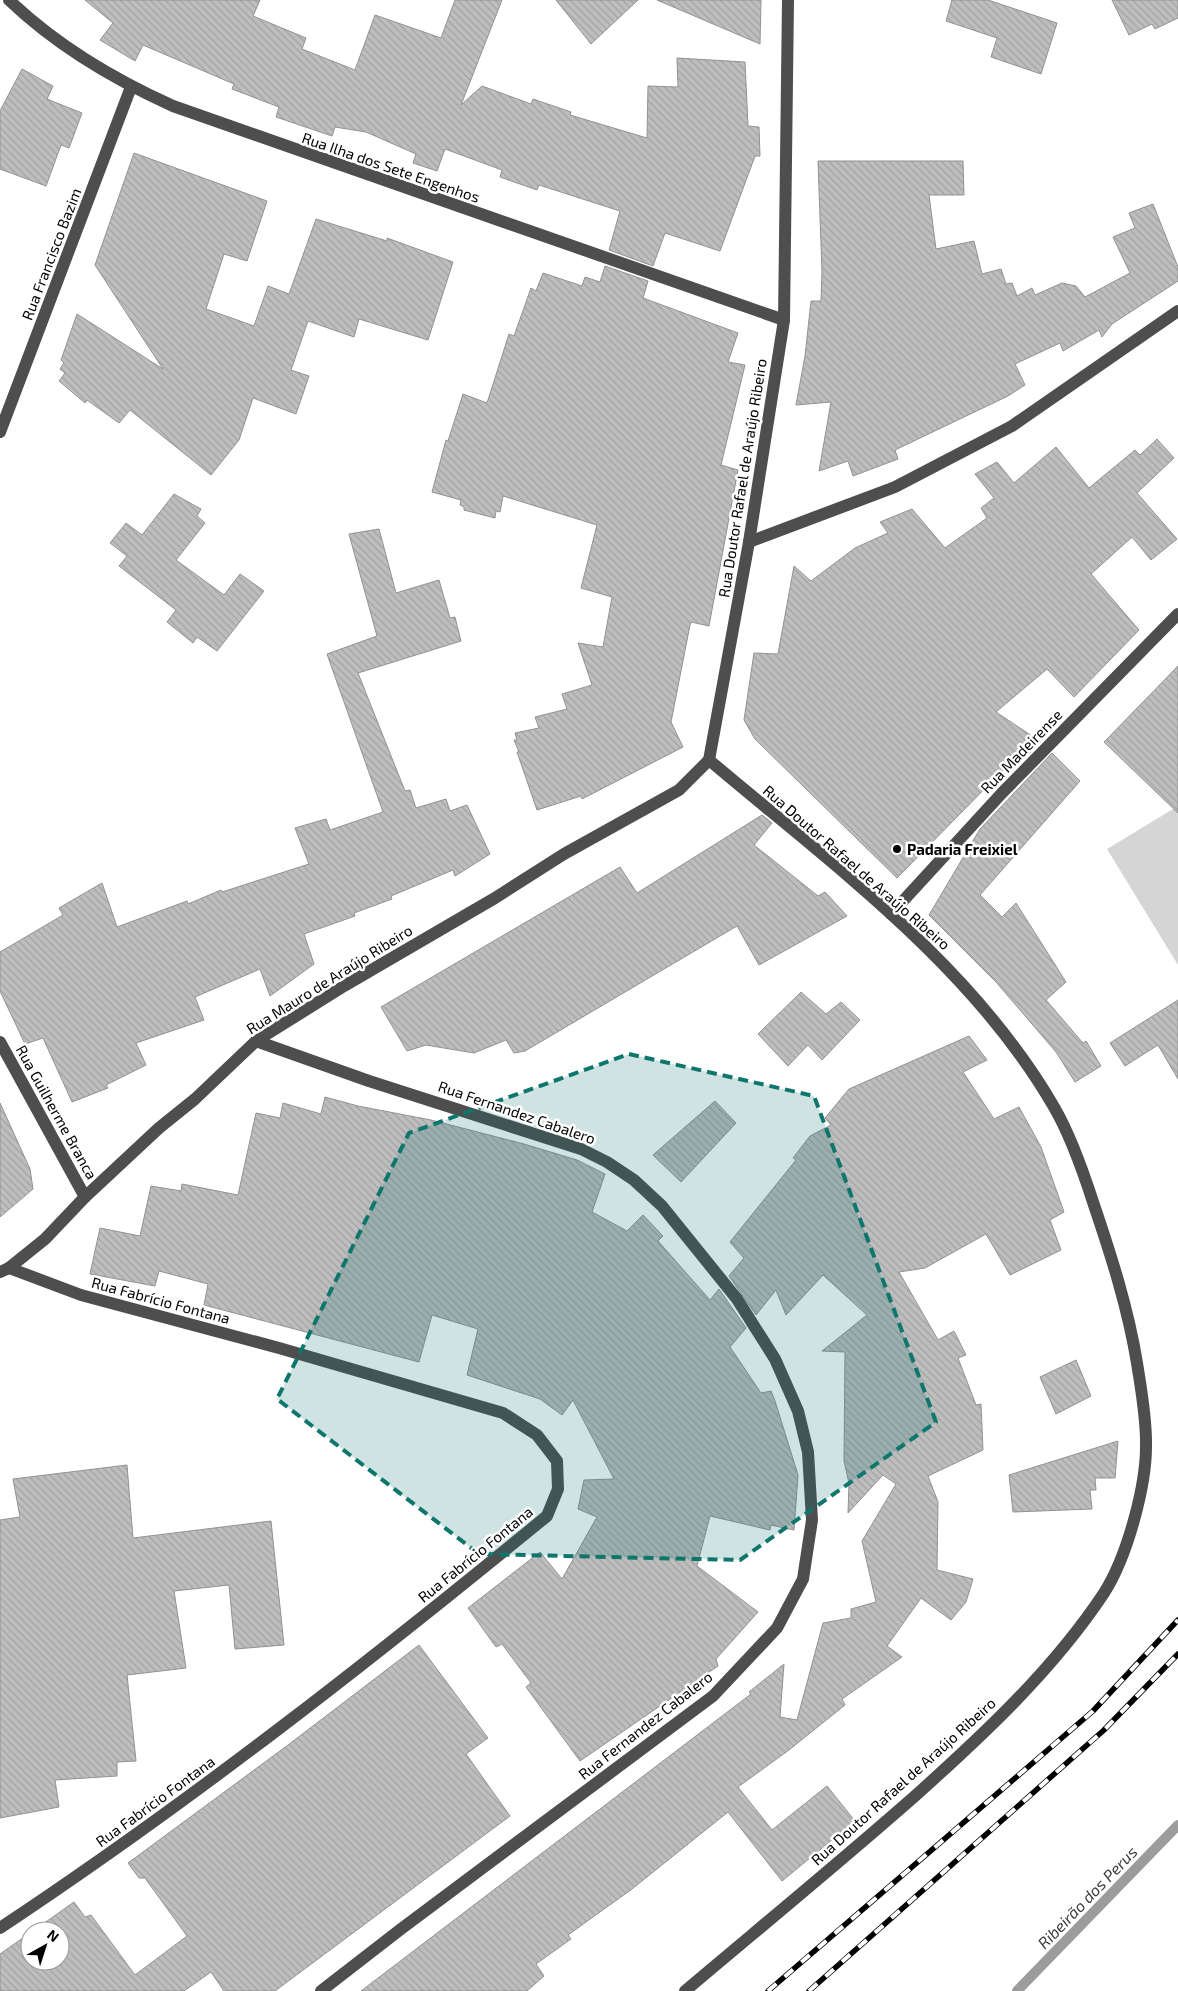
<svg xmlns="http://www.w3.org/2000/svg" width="1178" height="1991" font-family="'Exo 2',sans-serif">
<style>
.pitch{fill:#d5d5d5}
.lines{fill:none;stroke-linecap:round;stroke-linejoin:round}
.stream{stroke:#9c9c9c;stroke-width:10}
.building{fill:url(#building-back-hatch);stroke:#929292}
.minor{stroke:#4e4e4e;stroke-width:12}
.rail-casing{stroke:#000;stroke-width:5.5}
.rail{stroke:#fff;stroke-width:4;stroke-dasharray:11;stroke-linecap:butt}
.marked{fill:#0f766e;fill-opacity:0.2;stroke:#0f766e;stroke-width:4;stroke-dasharray:10 6;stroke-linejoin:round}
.poi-dot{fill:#000;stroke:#fff;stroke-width:2}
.labels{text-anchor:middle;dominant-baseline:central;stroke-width:5;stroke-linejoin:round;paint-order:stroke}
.street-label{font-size:15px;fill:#000;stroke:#fff}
.poi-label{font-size:15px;font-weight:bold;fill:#000;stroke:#fff;text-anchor:start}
.water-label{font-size:16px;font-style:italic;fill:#3d3d3d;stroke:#fff}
</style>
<defs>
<pattern id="building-back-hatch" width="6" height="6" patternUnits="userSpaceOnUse" patternTransform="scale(1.25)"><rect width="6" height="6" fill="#bebebe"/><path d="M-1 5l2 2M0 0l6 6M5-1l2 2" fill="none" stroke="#a2a2a2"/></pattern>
</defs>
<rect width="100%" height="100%" fill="#fff"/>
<polygon class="pitch" points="1178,806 1178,965 1107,849"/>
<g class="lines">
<polyline class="stream" points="1017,1991 1178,1825"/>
</g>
<g class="building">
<polygon points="85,0 260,0 253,16 306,38 302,49 355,70 375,15 441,38 455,0 502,0 461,105 482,86 531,104 533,99 571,112 570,115 647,138 648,86 678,87 677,58 745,62 748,126 759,127 760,156 755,156 720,251 665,233 653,266 609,250 620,211 539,185 537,190 500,177 502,170 445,149 437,171 413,163 416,154 366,132 335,127 332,136 276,117 279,107 232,89 234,84 143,45 135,61 100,40 113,23"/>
<polygon points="556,0 638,0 591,44"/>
<polygon points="657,0 761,0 760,44"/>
<polygon points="952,0 988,0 1057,23 1041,74 991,57 997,38 946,21"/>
<polygon points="1112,0 1178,0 1178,18 1155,29 1152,24 1129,35"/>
<polygon points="22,69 53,86 47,99 82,113 69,148 61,145 46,186 0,169 0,111"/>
<polygon points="134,153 267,201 247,261 224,254 206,309 254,326 268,286 289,294 316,219 387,241 387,238 453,262 428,340 359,319 354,337 308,321 291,370 309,376 296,414 253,398 239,440 211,475 130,410 119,423 87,400 85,403 59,381 65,373 60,369 64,363 61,360 77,314 163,369 95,265"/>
<polygon points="818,161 963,161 964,195 929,195 936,249 974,241 982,274 1001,269 1006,284 1012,283 1017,296 1032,288 1035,295 1062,283 1076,286 1085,297 1130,273 1113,237 1135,228 1129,213 1153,204 1178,267 1178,281 1112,324 1102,337 1099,330 1063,351 1060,343 1015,364 1025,385 1008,396 895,450 898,459 853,476 848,461 819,471 831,402 796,405 805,356 811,301 821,301 822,272"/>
<polygon points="605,266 648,281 643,298 738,333 728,362 745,365 721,465 738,470 709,626 691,622 690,625 671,722 683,747 582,799 581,796 537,810 517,752 519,752 514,740 517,740 515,733 539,728 535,717 567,709 562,694 592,685 578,643 603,647 612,597 581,588 597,525 503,496 500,512 496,511 495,518 464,510 464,507 460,505 461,500 432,492 446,440 448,441 463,394 487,403 509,334 514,336 531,288 536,291 543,273 582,286 585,277 600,282"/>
<polygon points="1157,439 1174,458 1137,493 1177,539 1151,560 1132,537 1091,574 1139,630 1074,697 1047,669 996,712 1041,742 1016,767 1011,762 897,878 755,739 744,720 754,653 778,654 794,566 811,581 855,548 888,533 880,522 912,509 945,548 987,518 981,508 994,498 975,474 997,462 1014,483 1056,447 1089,488 1135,450 1140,455"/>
<polygon points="174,494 201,509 197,516 205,523 176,560 224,595 240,574 264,591 217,651 197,637 193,643 167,622 176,610 119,566 127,556 110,543 126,523 142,535"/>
<polygon points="379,529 396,593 439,580 450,618 455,617 461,641 358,673 405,791 410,790 416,808 446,799 450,811 467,805 490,854 455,876 453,870 391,896 392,899 354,913 355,916 304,934 314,964 270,996 260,969 195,997 204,1020 136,1043 146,1065 106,1085 108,1088 72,1102 43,1038 25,1044 0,991 0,952 63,915 59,908 102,883 117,927 187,901 188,904 221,890 222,892 309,864 295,828 326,819 330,830 383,812 327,654 377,636 349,534"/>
<polygon points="1178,666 1178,813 1104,742"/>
<polygon points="1052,753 1080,781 980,895 1002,917 1016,903 1066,982 1046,1000 1083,1043 1086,1041 1101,1066 1075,1082 1056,1052 996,982 929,915 980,829"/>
<polygon points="762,815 772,823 754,845 818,896 825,892 847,916 759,965 737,926 525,1051 514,1053 506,1040 474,1053 426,1045 407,1051 381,1007 620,867 637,893"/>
<polygon points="801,992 826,1014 841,1002 860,1020 822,1060 808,1045 788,1066 758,1034"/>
<polygon points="1178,1000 1178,1079 1158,1045 1125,1066 1110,1043"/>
<polygon points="969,1036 987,1060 963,1072 994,1119 1019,1107 1041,1147 1064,1212 1050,1220 1061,1250 1010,1275 986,1234 925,1268 899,1272 938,1340 954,1331 966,1355 958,1358 976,1405 981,1404 983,1450 928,1476 938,1502 937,1570 973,1579 966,1602 951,1620 921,1598 887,1646 902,1657 842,1699 845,1705 789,1750 738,1787 772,1830 827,1786 855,1821 782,1881 728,1812 632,1889 568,1935 571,1939 536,1964 544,1976 527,1991 361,1991 751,1694 749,1692 784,1664 780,1717 797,1720 823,1623 851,1618 851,1609 876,1602 862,1541 896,1484 883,1475 848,1513 849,1483 844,1461 845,1352 822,1351 867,1315 823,1275 786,1315 776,1290 756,1315 729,1276 744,1258 730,1242 796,1160 793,1158 810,1136 831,1125 825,1118 849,1089"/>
<polygon points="325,1097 358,1106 431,1120 524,1144 577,1160 605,1174 592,1212 627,1231 643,1215 663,1236 658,1241 710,1300 719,1289 746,1328 730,1347 761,1393 771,1391 775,1401 798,1475 794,1530 771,1525 770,1530 710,1516 697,1566 758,1612 716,1659 718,1666 580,1761 526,1687 531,1683 502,1644 496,1647 468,1608 540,1552 562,1579 597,1517 578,1509 584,1480 614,1479 573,1400 562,1415 540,1399 467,1375 478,1329 432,1315 419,1362 204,1305 208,1284 159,1271 155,1286 90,1274 100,1228 140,1236 151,1186 181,1191 182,1184 238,1195 256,1113 280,1118 283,1103 321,1114"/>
<polygon points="715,1101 736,1123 681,1182 653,1155"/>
<polygon points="0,1103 30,1169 33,1189 0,1217"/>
<polygon points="1076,1360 1091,1396 1056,1414 1040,1377"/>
<polygon points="1118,1441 1115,1478 1095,1478 1096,1490 1090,1490 1092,1509 1013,1512 1009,1475"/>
<polygon points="127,1465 133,1538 271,1521 284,1645 235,1649 229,1585 174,1591 186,1668 127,1675 136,1761 117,1762 117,1776 55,1780 59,1807 0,1818 0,1520 20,1517 13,1479"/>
<polygon points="419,1645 488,1738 466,1754 510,1816 275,1991 224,1991 211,1972 184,1991 0,1991 0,1954 30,1933 30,1961 60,1961 60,1931 33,1931 74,1902 85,1917 91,1915 135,1975 187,1936 145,1878 139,1878 128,1863 288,1745"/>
</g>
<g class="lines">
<g class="minor">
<path d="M9 0C57 46 113 79 173 106L784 320"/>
<polyline points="0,432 131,87"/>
<polyline points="749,542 895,487 1012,426 1178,311"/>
<polyline points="709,760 749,542 784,320 788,0"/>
<polyline points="891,914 1002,793 1178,614"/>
<polyline points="256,1041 369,1081 581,1149 607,1162 634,1180 662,1206 737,1299 775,1359 798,1411 808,1452 812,1520 803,1579 777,1628 713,1696 401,1929 321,1991"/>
<polyline points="0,1042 85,1197"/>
<polyline points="0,1272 9,1268 45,1239 85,1197 159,1128 195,1099 256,1041 344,986 495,898 564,854 679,790 709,760"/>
<path d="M0 1928C190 1802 370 1661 547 1516L558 1489 557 1461 537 1435 503 1413 279 1348 81 1295 9 1268"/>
<path d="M685 1991C762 1926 840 1862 915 1796 983 1735 1053 1670 1104 1593 1127 1557 1147 1485 1146 1442 1146 1415 1141 1389 1137 1363 1128 1308 1111 1255 1093 1202 1083 1171 1071 1136 1054 1107 972 965 833 865 709 760"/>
</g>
<g class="rail-casing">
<g id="rail">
<polyline points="768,1991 1093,1711 1178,1620"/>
<polyline points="809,1991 1104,1730 1178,1654"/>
</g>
</g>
<use href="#rail" class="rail"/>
</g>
<path class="marked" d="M629 1054 814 1096 936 1422 740 1560 479 1554 277 1399 409 1133Z"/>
<circle class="poi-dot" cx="897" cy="849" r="5"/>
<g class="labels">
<g class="street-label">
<text transform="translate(391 167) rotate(19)">Rua Ilha dos Sete Engenhos</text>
<text transform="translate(51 254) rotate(-69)">Rua Francisco Bazim</text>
<text transform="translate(742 478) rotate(-81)">Rua Doutor Rafael de Araújo Ribeiro</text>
<text transform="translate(1021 751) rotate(-46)">Rua Madeirense</text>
<text transform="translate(857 867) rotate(41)">Rua Doutor Rafael de Araújo Ribeiro</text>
<text transform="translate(329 979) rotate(-32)">Rua Mauro de Araújo Ribeiro</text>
<text transform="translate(57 1112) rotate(61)">Rua Guilherme Branca</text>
<text transform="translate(517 1112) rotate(19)">Rua Fernandez Cabalero</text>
<text transform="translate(161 1300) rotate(15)">Rua Fabrício Fontana</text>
<text transform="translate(475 1554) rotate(-39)">Rua Fabrício Fontana</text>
<text transform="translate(645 1725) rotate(-38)">Rua Fernandez Cabalero</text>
<text transform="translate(903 1781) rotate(-42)">Rua Doutor Rafael de Araújo Ribeiro</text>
<text transform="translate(155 1801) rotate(-36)">Rua Fabrício Fontana</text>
</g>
<g class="poi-label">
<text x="907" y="849">Padaria Freixiel</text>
</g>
<g class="water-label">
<text transform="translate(1087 1897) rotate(-46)">Ribeirão dos Perus</text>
</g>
</g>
<g transform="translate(45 1946) rotate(39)"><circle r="24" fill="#ffffff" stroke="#999999"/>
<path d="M0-4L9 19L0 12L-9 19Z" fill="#000000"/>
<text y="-8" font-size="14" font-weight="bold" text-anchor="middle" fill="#000000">N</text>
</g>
</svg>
